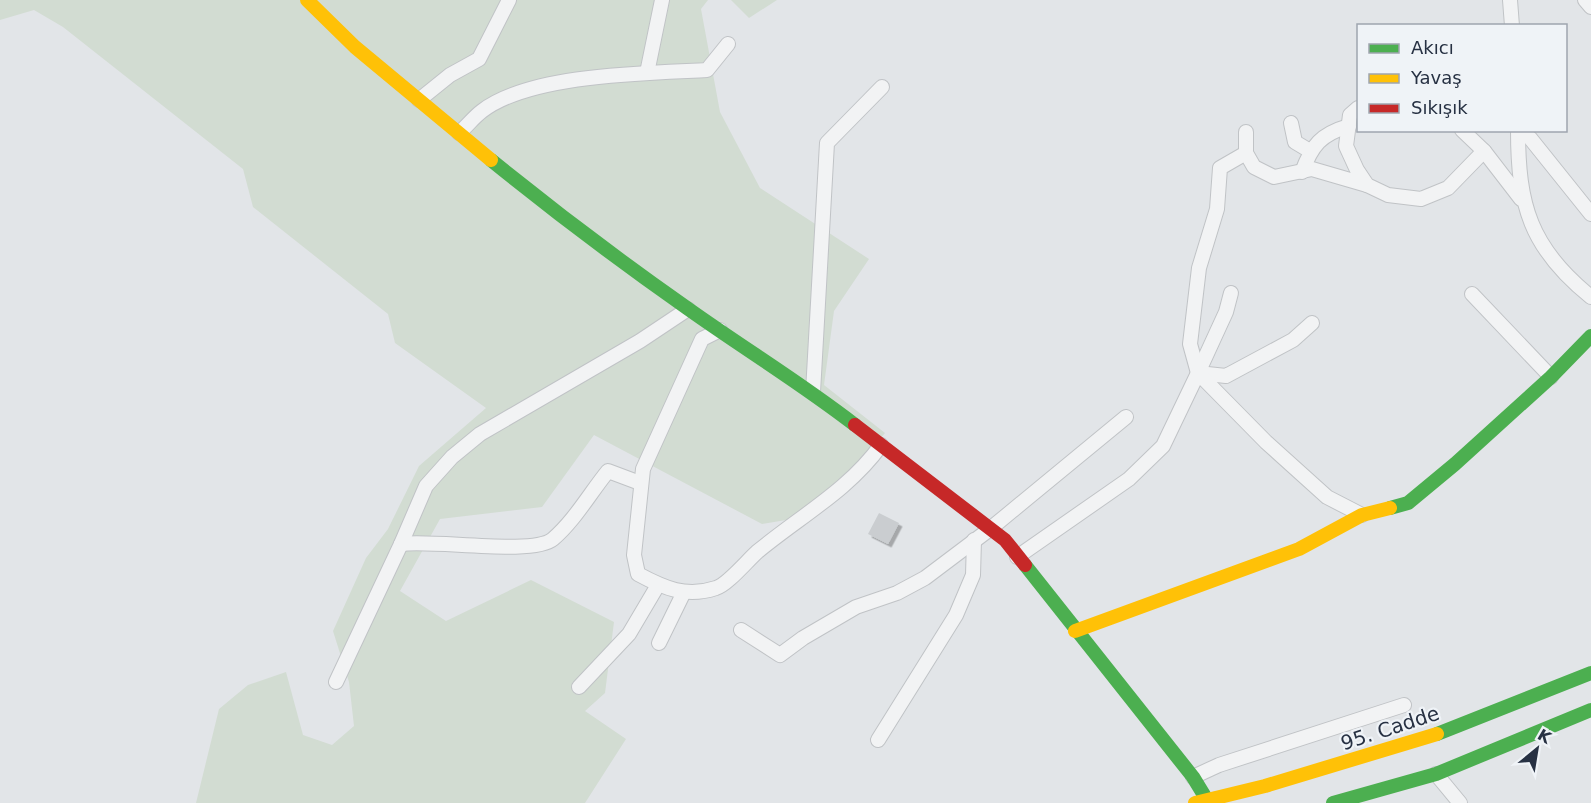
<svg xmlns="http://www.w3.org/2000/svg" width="1591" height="803" font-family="'DejaVu Sans',sans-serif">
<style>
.green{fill:#d2dcd2}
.building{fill:#cacdd0;filter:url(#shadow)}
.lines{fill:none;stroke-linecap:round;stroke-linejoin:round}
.street-casing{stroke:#c0c3c6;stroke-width:16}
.street{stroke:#f2f3f4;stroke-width:14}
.fast{stroke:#4caf50;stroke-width:14}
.slow{stroke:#ffc107;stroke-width:14}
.jam{stroke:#c62828;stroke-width:14}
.labels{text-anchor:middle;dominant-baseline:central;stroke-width:4.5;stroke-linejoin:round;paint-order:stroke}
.street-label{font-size:20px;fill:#273143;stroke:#eff3f7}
</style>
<defs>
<filter id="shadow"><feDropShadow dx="3.5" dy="3.5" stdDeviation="0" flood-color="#0004"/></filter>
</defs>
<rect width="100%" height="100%" fill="#e2e5e8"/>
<g class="green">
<polygon points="0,0 708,0 701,9 720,112 760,188 869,259 834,311 824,385 885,433 860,463 792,519 762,524 594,435 542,507 440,519 400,591 446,621 531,580 614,622 605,693 585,711 626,739 585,803 196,803 219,709 248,685 286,672 303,735 332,745 354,726 349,682 333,631 366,558 388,529 419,466 486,408 395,343 388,314 253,207 243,169 63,27 34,10 0,20"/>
<polygon points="731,0 777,0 749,18"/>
</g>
<polygon class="building" points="879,513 899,523 888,544 868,534"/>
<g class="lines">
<g class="street-casing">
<g id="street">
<polyline points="1510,0 1512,26"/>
<polyline points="1585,0 1591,7"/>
<polyline points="647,73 662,0"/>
<polyline points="419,100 450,75 479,59 509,0"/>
<polyline points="1358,108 1350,115 1346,146 1357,170 1367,185 1388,195 1421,199 1448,188 1484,151"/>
<polyline points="1291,123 1295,142 1310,151"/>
<polyline points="1462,130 1484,151 1521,199"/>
<path d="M1518 130C1518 205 1530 248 1591 297"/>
<polyline points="1518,130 1530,138 1591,214"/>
<polyline points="1246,132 1246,153 1254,167 1274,177 1312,169 1367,185"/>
<path d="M459 133C467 126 474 117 482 111 530 74 647 73 707 70L728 44"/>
<path d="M1302 172C1312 145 1321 134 1349 126"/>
<polyline points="1472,294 1551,377"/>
<path d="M720 330 702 339 643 469 634 555 638 574C664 588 686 598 716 588 727 585 747 561 757 552 799 517 849 490 881 445"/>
<polyline points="1198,373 1190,344 1199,268 1217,209 1220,168 1246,153"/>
<polyline points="1198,373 1226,376 1293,340 1312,323"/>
<polyline points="1198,373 1226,312 1231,293"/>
<polyline points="813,392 827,143 882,87"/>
<path d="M401 544C432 539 533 556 553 539 575 520 590 493 608 471L640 483"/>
<polyline points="1017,557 1129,479 1163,446 1198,373 1266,442 1327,497 1362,515"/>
<polyline points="741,630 780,655 803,638 856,607 897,593 925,578 990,529 1126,417"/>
<polyline points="659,643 684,592"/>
<polyline points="336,682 401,544 426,486 452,457 480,434 640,341 688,309"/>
<polyline points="579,687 629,634 658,585"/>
<polyline points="878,740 956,615 973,575 974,540"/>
<polyline points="1436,774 1460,803"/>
<polyline points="1193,777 1219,765 1404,705"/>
</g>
</g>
<use href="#street" class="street"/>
<g class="fast">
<path d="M491 160C555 212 620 261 687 308 743 348 801 383 855 425"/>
<polyline points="1390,508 1408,503 1455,464 1551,377 1591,336"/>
<polyline points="1025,565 1193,777 1207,800"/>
<polyline points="1437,734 1591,673"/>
<polyline points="1333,803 1436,774 1591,710"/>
</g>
<g class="slow">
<polyline points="307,0 355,47 491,160"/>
<polyline points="1075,631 1299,549 1362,515 1390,508"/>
<polyline points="1195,803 1265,786 1437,734"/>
</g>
<polyline class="jam" points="855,425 1005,540 1025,565"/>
</g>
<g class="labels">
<g class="street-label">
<text transform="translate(1390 728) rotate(-18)">95. Cadde</text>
</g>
</g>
<rect x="1357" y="24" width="210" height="108" fill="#eff3f7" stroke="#9fa5af" stroke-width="1.5"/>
<rect x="1369" y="44" width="30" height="9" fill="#4caf50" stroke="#9fa5af" stroke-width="1.5"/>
<text x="1411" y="54" font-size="18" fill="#273143">Akıcı</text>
<rect x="1369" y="74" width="30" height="9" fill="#ffc107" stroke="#9fa5af" stroke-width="1.5"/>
<text x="1411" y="84" font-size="18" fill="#273143">Yavaş</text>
<rect x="1369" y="104" width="30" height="9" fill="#c62828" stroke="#9fa5af" stroke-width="1.5"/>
<text x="1411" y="114" font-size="18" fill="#273143">Sıkışık</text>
<g transform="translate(1537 749) rotate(30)" stroke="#eff3f7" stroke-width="4.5" paint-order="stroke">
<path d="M0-4.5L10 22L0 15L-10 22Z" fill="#273143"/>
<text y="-9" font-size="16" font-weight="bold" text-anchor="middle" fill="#273143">K</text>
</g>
</svg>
